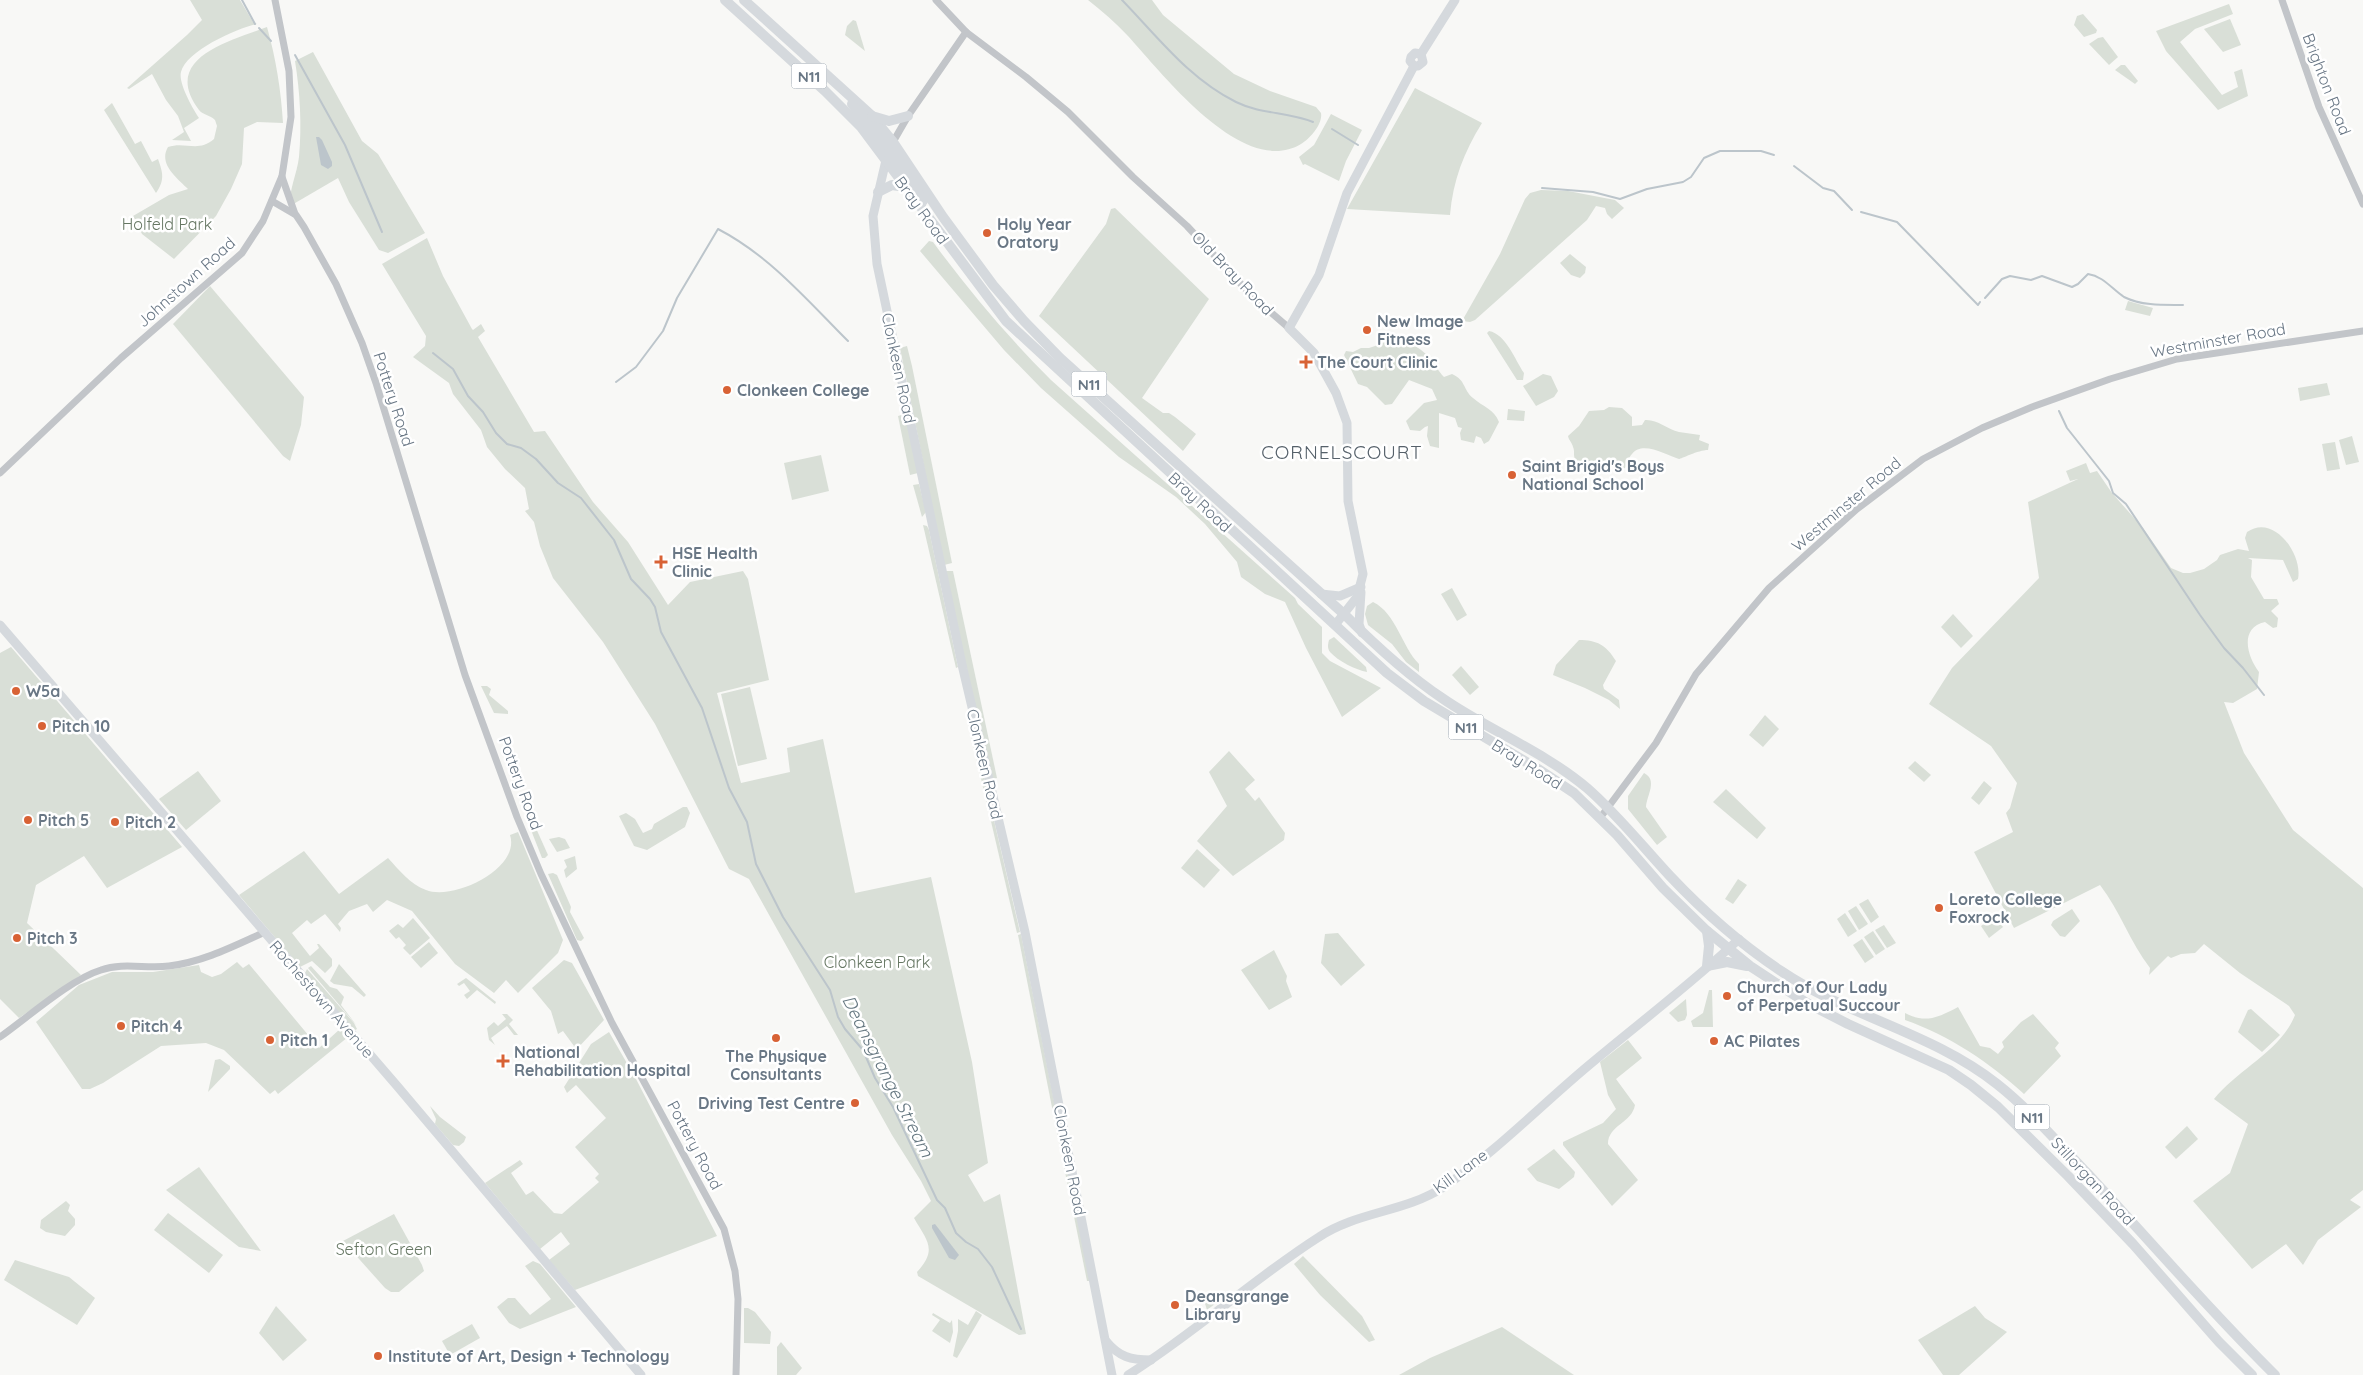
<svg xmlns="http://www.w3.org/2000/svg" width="2363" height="1375" font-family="Quicksand,sans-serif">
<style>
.green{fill:#d9dfd7}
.water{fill:#bcc5cb}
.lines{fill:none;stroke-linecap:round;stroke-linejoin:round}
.stream{stroke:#bcc5cb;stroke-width:2}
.minor{stroke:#c2c5c9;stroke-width:7}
.major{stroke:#d5d9dd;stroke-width:9}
.highway{stroke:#d5d9dd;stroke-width:10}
.poi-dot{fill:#d86235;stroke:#fff;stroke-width:2}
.labels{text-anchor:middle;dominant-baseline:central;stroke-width:5;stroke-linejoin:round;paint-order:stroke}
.shield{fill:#fff;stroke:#96a0aa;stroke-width:1}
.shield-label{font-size:15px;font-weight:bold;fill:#697785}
.street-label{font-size:16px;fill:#697785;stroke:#fff}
.park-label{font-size:16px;fill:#667763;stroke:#fff}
.poi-label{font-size:16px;font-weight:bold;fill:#697785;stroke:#fff;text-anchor:start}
.water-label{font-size:18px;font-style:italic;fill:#657780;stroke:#fff}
.quarter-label{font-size:19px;letter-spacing:1px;fill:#56616a;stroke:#fff}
</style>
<rect width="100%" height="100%" fill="#f8f8f6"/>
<g class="green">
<path d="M190 0H240L253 22 257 24C237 28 186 51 181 72 178 83 193 109 199 118L184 128 191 141 172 140 184 132 178 116 166 100 152 74 129 89 127 88 187 35 202 20Z"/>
<path d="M1088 0H1152L1163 15 1234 74 1270 91 1316 107 1321 113C1323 124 1310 139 1301 144 1243 179 1162 73 1128 36 1116 23 1102 11 1088 0Z"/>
<polygon points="2229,4 2233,14 2195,29 2180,42 2222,95 2238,87 2234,72 2242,69 2248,96 2218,110 2166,51 2156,31"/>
<polygon points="2083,14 2097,30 2096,33 2084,37 2074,25 2077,16"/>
<polygon points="2230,19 2241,45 2223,52 2204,29"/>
<polygon points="853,20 856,21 865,51 845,35 847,26"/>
<path d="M267 27C276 59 281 90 283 123L257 122 244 128 242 164 231 189 216 216 174 259 142 234 133 216 169 195 188 189C177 178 158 164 168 147 185 141 198 153 214 139L217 126 215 120C210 115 203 115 199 110 160 58 230 41 267 27Z"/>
<polygon points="2103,37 2118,57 2109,65 2089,44 2098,38"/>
<path d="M313 52 362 141 378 154 425 233 388 253 379 250 349 202 338 178 290 206C289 189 297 174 299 157 302 125 300 92 295 61Z"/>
<polygon points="2121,65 2125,65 2138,81 2135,84 2115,70"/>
<path d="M1415 88 1482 123C1464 152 1453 180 1450 215L1347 209Z"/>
<path d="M112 103 135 144 141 141 152 162 158 159C163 173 165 180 156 193L104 110Z"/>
<polygon points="1331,114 1362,130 1346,161 1339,181 1305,164 1303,165 1299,157 1314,145"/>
<polygon points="1541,190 1568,191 1615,200 1624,208 1612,219 1607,214 1605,208 1596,206 1587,220 1475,320 1470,322 1462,321 1500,254 1525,199 1530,193"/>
<polygon points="1115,208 1209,299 1142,398 1163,413 1169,413 1175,417 1196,434 1183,451 1039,316 1106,224 1111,209"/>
<path d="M427 238 443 276 472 329 473 330 481 324 485 331 478 337 534 432 545 431 593 502 628 542 668 605 690 582 743 571 748 579 769 680 717 693 741 783 790 772 787 748 823 739 855 893 931 877 972 1062 988 1163 968 1175 984 1202 1000 1194 1026 1334 1019 1335 918 1276 917 1272C938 1249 927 1241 914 1218L931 1201 921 1181 892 1135 749 879 729 869 655 724 603 642 553 578 540 546 534 522 525 511 529 509 525 488 505 469 487 447 481 430 453 394 449 383 413 357 425 346 426 336 382 264Z"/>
<path d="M929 241 933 242C969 291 1008 337 1051 380L1295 598 1298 604 1322 627V653L1330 661 1381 688 1342 717 1306 648 1285 602 1265 594 1241 577 1237 562 1205 524 1176 497 1119 457 1041 388 1004 350 920 251Z"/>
<polygon points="1570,254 1586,267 1585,273 1580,278 1571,275 1560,263"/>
<polygon points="210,286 304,397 301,425 290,461 283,456 173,324"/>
<polygon points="2128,301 2153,308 2150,316 2125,310"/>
<path d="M1489 331C1506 334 1515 360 1524 373L1523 380H1517L1487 333Z"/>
<path d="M1387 337C1402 338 1419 346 1430 358 1435 364 1438 371 1444 377L1452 374C1466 380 1463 390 1473 398 1483 407 1494 409 1499 422L1489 441 1484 444 1481 438 1476 436 1474 443 1461 440 1460 433 1462 428 1458 427 1455 418 1439 413V448L1430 446 1427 436 1428 426 1425 427 1420 431 1410 430 1406 421 1424 403 1437 400 1432 389 1409 380 1392 404 1385 405 1367 387 1358 384 1344 355 1346 351 1353 352 1361 348H1369L1381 344Z"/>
<polygon points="907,346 912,366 952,563 944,565 900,348"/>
<polygon points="1543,374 1551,376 1558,391 1554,397 1536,406 1523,386"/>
<polygon points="2327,383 2330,395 2300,401 2298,388"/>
<path d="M1609 407 1622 408 1632 417V426L1642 425 1645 420C1657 419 1667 429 1679 432 1686 433 1693 434 1700 435L1699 440 1709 444 1708 450C1698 450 1681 459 1679 459 1667 456 1643 440 1632 454 1628 458 1628 464 1625 468L1619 469 1615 465C1603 472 1582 474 1575 459 1573 455 1575 451 1573 447 1572 442 1569 441 1568 436L1579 426 1589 411 1604 410Z"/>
<polygon points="1508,409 1525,411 1524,421 1507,420"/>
<polygon points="905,414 918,473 910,475 898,416"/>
<polygon points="2352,436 2359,462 2346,465 2339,440"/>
<polygon points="2335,442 2340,469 2327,471 2322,444"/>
<polygon points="821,455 829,491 792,500 784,463"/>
<path d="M2086 463 2090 473 2097 471 2112 493 2143 528 2171 568 2183 573H2190L2204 569 2217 560 2220 555 2238 549 2249 551 2245 538 2247 532C2274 513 2303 555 2298 579L2293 582 2283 560 2248 558 2252 560 2251 577 2264 599H2277L2279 604 2271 611 2278 618 2277 627 2273 628 2265 622C2239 628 2247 656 2259 672L2257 689 2233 703 2224 702 2244 753 2293 830 2363 888V1190L2350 1200 2361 1207 2318 1240 2303 1265 2286 1244 2252 1269 2193 1201 2230 1173 2248 1124 2214 1099C2238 1069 2281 1051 2295 1015L2289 1006 2240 973 2204 944 2195 953 2181 954 2171 958 2168 956 2149 975 2150 968C2130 942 2120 911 2100 885L2014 928 1974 852 2013 832 2006 813 2010 808 2017 783 1991 746 1929 704 1952 668 2039 578 2028 502 2078 479 2070 481 2066 471Z"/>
<polygon points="919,484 926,512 922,517 913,485"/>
<polygon points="923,525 927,526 929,530 958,667 956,668"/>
<polygon points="946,571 953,571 997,778 993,779 975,708"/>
<polygon points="1452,588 1467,615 1457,621 1441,594"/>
<path d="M1373 602C1396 613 1402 647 1419 664V672L1406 662 1392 644 1368 625 1365 614 1367 606Z"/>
<polygon points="1953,614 1973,636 1961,648 1941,627"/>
<path d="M1334 637 1366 667 1367 672C1356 670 1338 661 1330 652 1327 648 1328 644 1329 640Z"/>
<path d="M1579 640C1597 640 1606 645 1616 661L1603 685 1604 689 1619 700 1620 709 1609 700 1585 688 1553 675 1556 665Z"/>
<polygon points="11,647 182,847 107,888 84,856 36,885 27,923 81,975 19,1018 0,999 0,653"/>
<polygon points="1461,666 1479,687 1470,695 1452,675"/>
<polygon points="481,686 487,686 491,689 489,695 508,711 508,714 494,713"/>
<polygon points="750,687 767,759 738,766 721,694"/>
<polygon points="969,713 1020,932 1017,933 966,714"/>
<polygon points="1765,715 1779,729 1763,747 1749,735"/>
<polygon points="1229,751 1255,780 1245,789 1255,801 1259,797 1285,833 1284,840 1233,876 1197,841 1227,806 1209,772"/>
<polygon points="1915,761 1931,775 1924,782 1908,768"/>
<polygon points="198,771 221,801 186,830 159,799"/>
<path d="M1644 773C1658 780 1647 795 1646 807L1667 837 1657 845 1628 809V796Z"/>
<polygon points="1984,781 1992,788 1979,805 1971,798"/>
<polygon points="1726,789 1766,828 1757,839 1713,802"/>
<polygon points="522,797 548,855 545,858 542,858 529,825"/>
<polygon points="683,807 687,807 690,813 685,827 647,850 634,846 619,816 626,813 635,819 643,833 652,829 654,824"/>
<path d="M518 832 563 940 558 953 518 993 506 980 494 993 455 964 412 911 387 900 373 912 367 904 349 911 338 924 341 928 340 932 325 914 311 924 307 920 292 933 310 956 319 948 317 944H319L332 959V966L325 973 312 961 300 967 239 895 304 851 339 894 388 858C399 870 410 884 426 890 453 901 521 869 510 835Z"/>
<polygon points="559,837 565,839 570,848 557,852 549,839"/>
<polygon points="1197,849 1220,870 1204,888 1181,868"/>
<polygon points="575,856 577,869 566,878 564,870 567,867 564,860"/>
<polygon points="553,873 557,875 571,907 570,912 584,938 581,941 577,940 548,874"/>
<polygon points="1738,879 1747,885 1733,904 1725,899"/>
<polygon points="1868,899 1879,917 1871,923 1859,904"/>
<polygon points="1856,906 1868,924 1859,930 1848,911"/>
<polygon points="2072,909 2080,921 2065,937 2060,936 2051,925 2053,921"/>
<polygon points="1845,913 1857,931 1848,937 1837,919"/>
<polygon points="1995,916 2003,927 1989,938 1981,926"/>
<polygon points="413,918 430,938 410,955 403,948 406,945 399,937 396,939 389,931 398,924 403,928"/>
<polygon points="1884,925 1896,943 1887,948 1875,930"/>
<polygon points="1873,931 1885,949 1876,955 1864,937"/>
<polygon points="1338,933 1365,965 1341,986 1321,963 1325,934"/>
<polygon points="1021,934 1064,1151 1061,1153 1018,935"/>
<polygon points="1862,939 1874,957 1865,963 1853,945"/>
<polygon points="429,942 438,953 421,968 411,957"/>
<polygon points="1274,950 1287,976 1286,981 1292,997 1269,1010 1241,970"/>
<polygon points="564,960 572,963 604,1020 575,1051 569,1050 574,1046 563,1031 558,1034 551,1011 532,988"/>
<polygon points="237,962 243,968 249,964 319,1048 340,1029 348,1037 278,1094 275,1090 270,1094 224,1050 206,1043 161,1046 103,1083 90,1089 82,1089 36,1022 79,985 112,972 153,972 199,965 201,972 212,977 221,974"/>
<polygon points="339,964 366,995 364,997 352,987 334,984 330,981"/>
<polygon points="311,966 330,987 337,989 344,997 341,1005 357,1026 308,968"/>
<polygon points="307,969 354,1023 357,1029 353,1031 305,973"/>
<polygon points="466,978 496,1002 495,1004 477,990 467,999 464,995 470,991 464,983 459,986 457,984"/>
<polygon points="1709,990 1712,990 1713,1027 1693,1027 1691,1021 1703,1013"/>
<polygon points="1686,999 1687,1015 1685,1020 1678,1022 1669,1013"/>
<path d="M1958 1007 1980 1046 1990 1048 1998 1054 2004 1047 2002 1042 2021 1022 2033 1014 2059 1043 2055 1048 2061 1056 2024 1094C1989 1062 1950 1036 1905 1020V1013C1926 1024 1939 1017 1958 1007Z"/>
<polygon points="2251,1009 2280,1035 2262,1052 2238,1032 2248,1010"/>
<polygon points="502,1014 507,1014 513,1020 509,1024 518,1035 514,1035 507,1026 491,1038 495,1045 489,1040 487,1028 494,1022 498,1026 506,1019"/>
<polygon points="609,1032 636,1079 717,1236 575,1290 549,1260 570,1244 561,1232 540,1249 485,1183 520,1160 523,1164 511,1173 526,1195 533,1191 554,1213 562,1214 599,1182 595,1178 599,1174 575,1147 606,1118 576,1085 567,1093 564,1087 591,1044"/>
<path d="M1628 1040 1642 1058 1616 1079 1635 1105C1632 1123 1608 1125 1608 1144L1638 1180 1612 1206 1563 1145V1142L1603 1123 1616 1109 1608 1095 1600 1062Z"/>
<polygon points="220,1059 230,1066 230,1069 208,1092 215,1060"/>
<polygon points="430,1106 440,1117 466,1137 464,1142 459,1146 453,1145 435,1124 436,1119"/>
<polygon points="2187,1126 2198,1139 2176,1159 2165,1147"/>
<polygon points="1554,1149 1575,1172 1574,1177 1559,1189 1537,1181 1527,1169"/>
<polygon points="1063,1162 1067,1162 1090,1281 1087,1281"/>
<polygon points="199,1167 261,1251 239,1247 166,1190"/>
<polygon points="66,1201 70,1205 68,1211 75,1219 75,1225 65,1236 46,1232 40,1228 41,1220"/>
<polygon points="168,1213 223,1255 209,1273 154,1230"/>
<polygon points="394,1214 422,1265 424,1271 399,1292 391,1292 385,1288 343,1241"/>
<polygon points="1303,1256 1362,1316 1375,1340 1369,1342 1320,1295 1294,1264"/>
<polygon points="15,1260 69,1277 95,1298 77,1325 4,1280"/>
<polygon points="533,1261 540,1264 576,1307 520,1329 509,1323 497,1307 508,1298 515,1298 530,1315 551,1299 525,1266"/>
<polygon points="1202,1294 1224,1297 1207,1310"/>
<polygon points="276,1306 307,1340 283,1361 259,1333"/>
<polygon points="1975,1306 1985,1318 2007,1332 1959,1375 1943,1375 1918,1340"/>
<polygon points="744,1308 748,1308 755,1312 771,1332 770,1344 744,1343"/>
<polygon points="976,1311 982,1315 957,1358 953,1356 958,1331 958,1319 968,1325"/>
<polygon points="933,1313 950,1323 952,1320 953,1332 950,1343 932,1331 940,1320 932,1315"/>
<polygon points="472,1324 480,1338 450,1355 442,1341"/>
<polygon points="1502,1327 1574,1375 1399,1375 1430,1358"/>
<polygon points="781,1342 802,1368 796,1375 777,1375 777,1347"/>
</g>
<g class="water">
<polygon points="316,137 319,137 322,140 332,162 332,166 328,169 321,165"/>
<polygon points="935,1224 959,1255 955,1260 949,1258 932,1228 932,1225"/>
</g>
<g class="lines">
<g class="stream">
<polyline points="242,0 255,24"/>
<path d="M1122 0C1157 36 1189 79 1236 102 1260 114 1288 112 1313 122"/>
<polyline points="259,28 271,41"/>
<polyline points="295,55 345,145 382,232"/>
<polyline points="1332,129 1358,145"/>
<polyline points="1794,166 1823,188 1834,191 1852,210"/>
<polyline points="1542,188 1593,192 1620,199 1647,189 1683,182 1691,177 1704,158 1720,151 1761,151 1774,155"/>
<polyline points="1861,212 1897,222 1978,305 1980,302"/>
<path d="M1985 298 2002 279 2010 276 2031 280 2042 276 2072 287 2078 284 2088 274C2103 276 2112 289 2124 297 2142 306 2164 305 2183 305"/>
<polyline points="433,353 453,369 468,396 483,412 496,433 507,444 521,448 536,459 558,483 581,498 614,540 631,579 650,599 655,607 661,632 702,708 729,788 747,822 756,864 783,917 830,990 838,1017 845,1029 863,1050 875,1078 893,1107 937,1200 945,1208 956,1233 966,1242 978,1249 992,1267 1021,1329"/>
<path d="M616 382 636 367 663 331 677 298 718 229C770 256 807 300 848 341"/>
<polyline points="2059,411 2067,428 2109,481 2113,493 2126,504 2200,615 2224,648 2243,668 2264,695"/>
</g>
<g class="minor">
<polyline points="936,0 966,32 1026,77 1068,112 1133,177 1187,226 1254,298 1289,328"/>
<polyline points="2282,0 2319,107 2363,204"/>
<polyline points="893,142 908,116 966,32"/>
<polyline points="282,177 295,214"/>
<polyline points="272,201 296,215 304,227 336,284 362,343 376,383 465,675 517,817 541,874 612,1023 724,1229 735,1271 738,1299 736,1375"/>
<polyline points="0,473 121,358 242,253 263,221 282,176 291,117 289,71 275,0"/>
<polyline points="1600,818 1656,743 1696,674 1769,588 1857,509 1923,459 1982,428 2032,407 2110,379 2177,359 2363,331"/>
<path d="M0 1037C27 1018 71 979 101 970 123 962 146 969 169 966 203 962 234 946 265 932"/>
</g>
<g class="major">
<polyline points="1414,66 1418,66 1423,62 1421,54 1455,0"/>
<polyline points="1414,66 1410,61 1411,57 1415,53 1421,54"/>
<polyline points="887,156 873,216 877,264 963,669 1025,932 1112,1375"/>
<polyline points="1361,592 1359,624 1362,633"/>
<polyline points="1321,594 1340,596 1361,587"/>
<polyline points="0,625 398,1087 641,1375"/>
<polyline points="1335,625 1357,597 1363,574 1348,501 1347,423 1336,393 1314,353 1289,328 1319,275 1347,193 1414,66"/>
<path d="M1106 1341C1119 1357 1131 1360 1151 1360"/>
<path d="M1128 1375C1195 1333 1253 1279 1319 1237 1356 1212 1405 1212 1442 1188 1494 1154 1540 1106 1588 1066 1638 1024 1691 984 1739 939"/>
</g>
<g class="highway">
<polyline points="725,0 825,91 861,127 1006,321 1387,673 1424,701 1538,769 1574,793 1617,835 1663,888 1707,931 1750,966 1805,1002 1848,1024 1949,1070 1971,1085 1998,1107 2068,1176 2133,1244 2219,1342 2252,1375"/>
<path d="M744 0 871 115 893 142 943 217 993 285 1024 321 1060 358 1345 615C1375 645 1406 674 1442 698 1488 730 1543 751 1587 788 1617 814 1643 847 1670 876 1703 911 1742 945 1781 971 1849 1017 1933 1033 1997 1084 2030 1110 2059 1144 2088 1174 2150 1241 2210 1311 2275 1375"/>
<polyline points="852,104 889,151"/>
<polyline points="872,116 889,121 908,116"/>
<polyline points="888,153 901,166 923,201"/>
<polyline points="878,192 892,185 906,187"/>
<polyline points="1707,931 1709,946 1707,966 1727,962 1747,966"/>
</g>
</g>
<g class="poi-dot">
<circle cx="987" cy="233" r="5"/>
<circle cx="1367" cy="330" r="5"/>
<path d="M1303.5 354.5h5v5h5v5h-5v5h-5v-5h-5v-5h5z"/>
<circle cx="727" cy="390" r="5"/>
<circle cx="1512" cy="475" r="5"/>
<path d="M658.5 554.5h5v5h5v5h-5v5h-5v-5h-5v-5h5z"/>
<circle cx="16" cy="691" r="5"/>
<circle cx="42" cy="726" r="5"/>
<circle cx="28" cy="820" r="5"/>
<circle cx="115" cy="822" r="5"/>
<circle cx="1939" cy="908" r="5"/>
<circle cx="17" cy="938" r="5"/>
<circle cx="1727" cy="996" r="5"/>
<circle cx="121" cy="1026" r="5"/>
<circle cx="776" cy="1038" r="5"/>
<circle cx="270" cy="1040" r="5"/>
<circle cx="1714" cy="1041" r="5"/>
<path d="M500.5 1053.5h5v5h5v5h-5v5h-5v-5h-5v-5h5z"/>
<circle cx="855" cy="1103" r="5"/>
<circle cx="1175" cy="1305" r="5"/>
<circle cx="378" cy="1356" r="5"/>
</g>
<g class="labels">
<g class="shield">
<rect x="791.5" y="63.5" width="35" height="25" rx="4"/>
<rect x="1071.5" y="371.5" width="35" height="25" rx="4"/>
<rect x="1448.5" y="714.5" width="35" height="25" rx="4"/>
<rect x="2014.5" y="1104.5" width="35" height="25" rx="4"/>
</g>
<g class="shield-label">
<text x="809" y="76">N11</text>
<text x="1089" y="384">N11</text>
<text x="1466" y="727">N11</text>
<text x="2032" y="1117">N11</text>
</g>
<g class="street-label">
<text transform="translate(2327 84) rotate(69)">Brighton Road</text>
<text transform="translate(922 210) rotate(54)">Bray Road</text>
<text transform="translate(1233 273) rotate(46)">Old Bray Road</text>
<text transform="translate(186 282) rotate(-42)">Johnstown Road</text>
<text transform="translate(2218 340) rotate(-10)">Westminster Road</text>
<text transform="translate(899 368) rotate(78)">Clonkeen Road</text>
<text transform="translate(394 399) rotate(72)">Pottery Road</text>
<text transform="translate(1200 502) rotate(43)">Bray Road</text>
<text transform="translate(1846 504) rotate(-40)">Westminster Road</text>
<text transform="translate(985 764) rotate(77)">Clonkeen Road</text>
<text transform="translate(1527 764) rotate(32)">Bray Road</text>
<text transform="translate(521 783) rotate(70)">Pottery Road</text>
<text transform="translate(322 999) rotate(49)">Rochestown Avenue</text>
<text transform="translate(695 1145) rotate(62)">Pottery Road</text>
<text transform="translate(1070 1160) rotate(79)">Clonkeen Road</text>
<text transform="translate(1460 1171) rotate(-36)">Kill Lane</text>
<text transform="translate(2093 1181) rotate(47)">Stillorgan Road</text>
</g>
<g class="park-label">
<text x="167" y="224">Holfeld Park</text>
<text x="877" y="962">Clonkeen Park</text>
<text x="384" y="1249">Sefton Green</text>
</g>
<g class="poi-label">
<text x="997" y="224">Holy Year<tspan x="997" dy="18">Oratory</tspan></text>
<text x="1377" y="321">New Image<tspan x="1377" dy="18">Fitness</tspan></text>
<text x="1317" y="362">The Court Clinic</text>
<text x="737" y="390">Clonkeen College</text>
<text x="1522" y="466">Saint Brigid's Boys<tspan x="1522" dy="18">National School</tspan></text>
<text x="672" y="553">HSE Health<tspan x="672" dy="18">Clinic</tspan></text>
<text x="26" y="691">W5a</text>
<text x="52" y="726">Pitch 10</text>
<text x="38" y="820">Pitch 5</text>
<text x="125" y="822">Pitch 2</text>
<text x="1949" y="899">Loreto College<tspan x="1949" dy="18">Foxrock</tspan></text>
<text x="27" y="938">Pitch 3</text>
<text x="1737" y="987">Church of Our Lady<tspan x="1737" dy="18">of Perpetual Succour</tspan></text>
<text x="131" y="1026">Pitch 4</text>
<text x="280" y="1040">Pitch 1</text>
<text x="1724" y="1041">AC Pilates</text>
<text x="514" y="1052">National<tspan x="514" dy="18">Rehabilitation Hospital</tspan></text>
<text x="776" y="1056" text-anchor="middle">The Physique<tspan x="776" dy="18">Consultants</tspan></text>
<text x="845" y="1103" text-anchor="end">Driving Test Centre</text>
<text x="1185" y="1296">Deansgrange<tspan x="1185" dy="18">Library</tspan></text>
<text x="388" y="1356">Institute of Art, Design + Technology</text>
</g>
<g class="water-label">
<text transform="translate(888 1076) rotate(63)">Deansgrange Stream</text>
</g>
<g class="quarter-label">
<text x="1342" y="452">CORNELSCOURT</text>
</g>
</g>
</svg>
